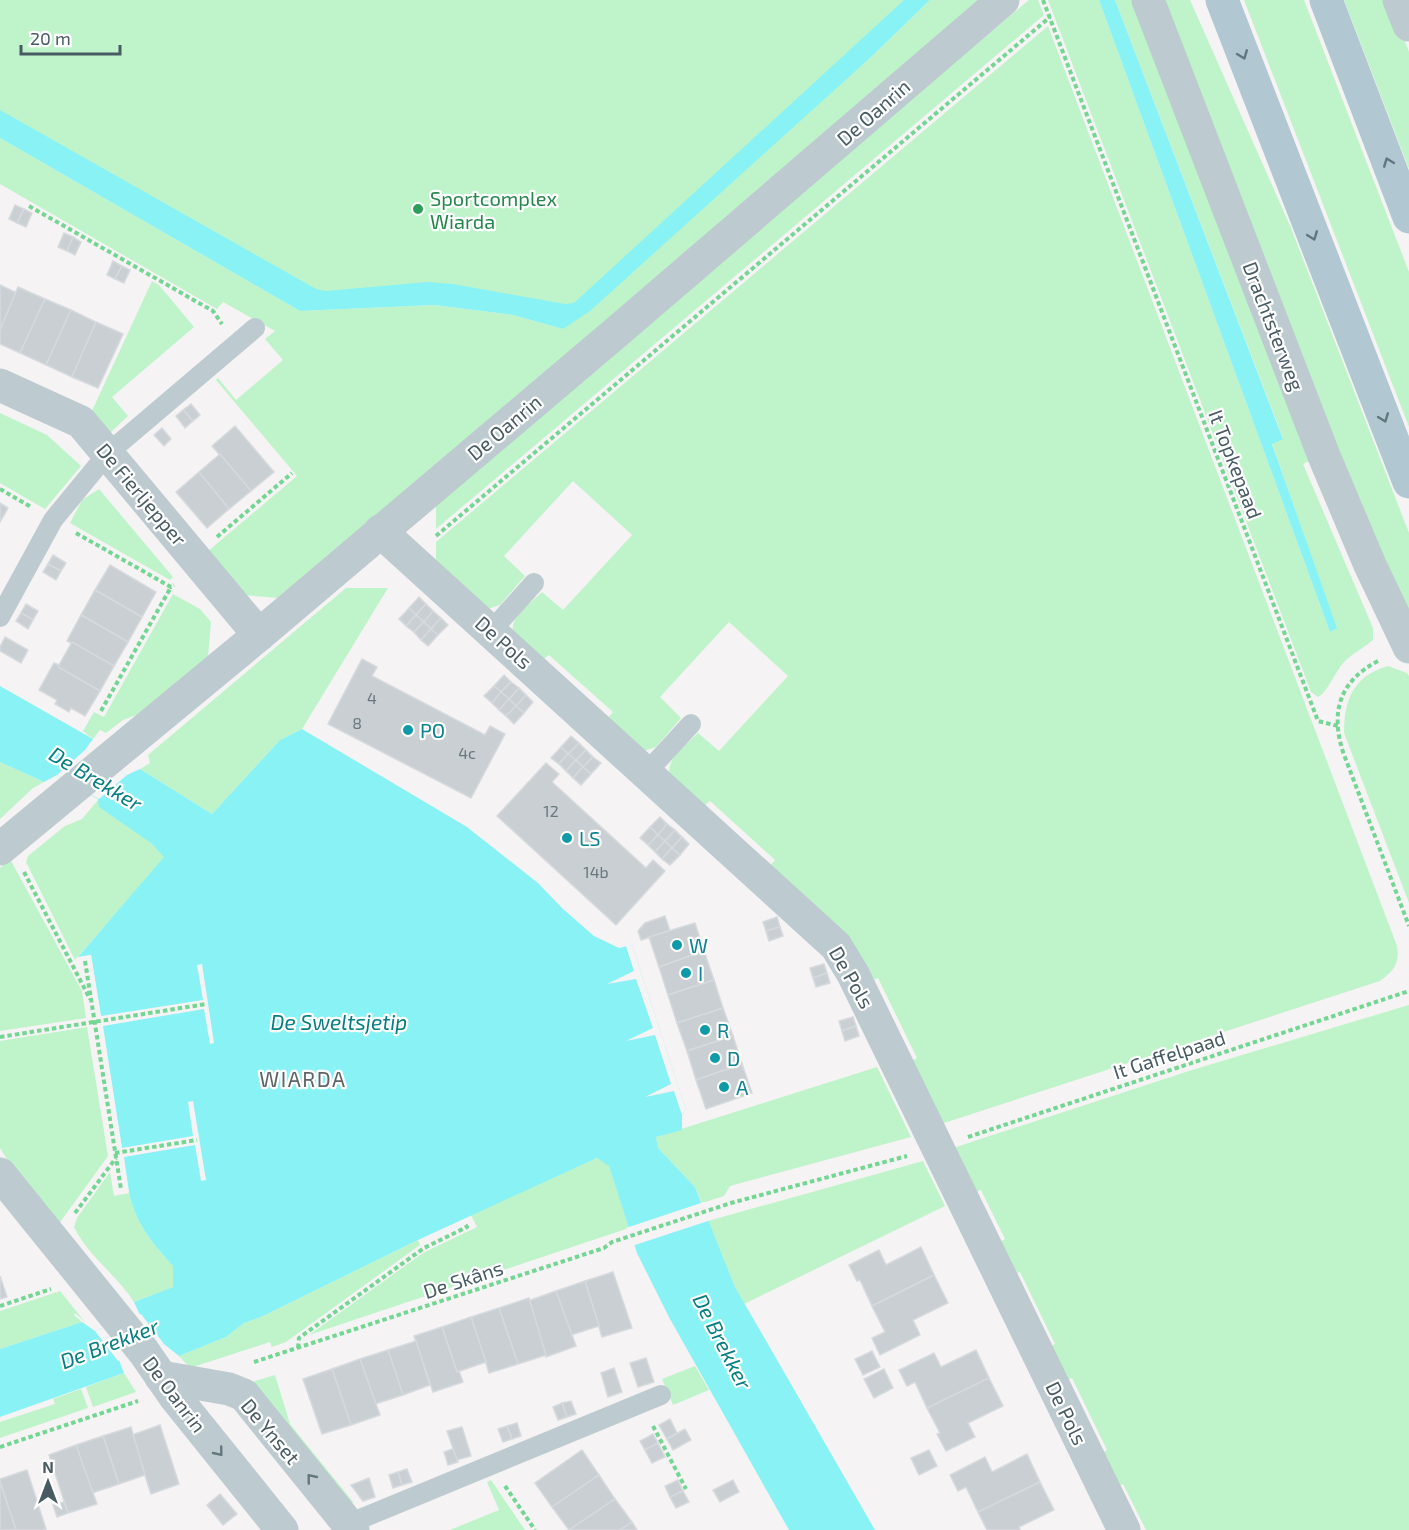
<svg xmlns="http://www.w3.org/2000/svg" width="1409" height="1530" font-family="'Exo 2',sans-serif">
<style>
.green{fill:#bff4ca}
.water{fill:#89f2f5}
.pier{fill:#f5f3f3}
.building{fill:#c9cfd2;stroke:#d6dade;stroke-width:1.5}
.lines{fill:none;stroke-linecap:round;stroke-linejoin:round}
.path{stroke:#73d693;stroke-width:4;stroke-dasharray:4.5 3;stroke-linecap:butt}
.lane{stroke:#bdcbd0;stroke-width:20}
.street{stroke:#bdcbd0;stroke-width:33}
.primary{stroke:#b1c8d3;stroke-width:33}
.oneway{stroke:#62767e}
.oneway2{stroke:#65777e}
.leisure-dot{fill:#2e9e5b;stroke:#fff;stroke-width:2}
.culture-dot{fill:#0f9aa8;stroke:#fff;stroke-width:2}
.labels{text-anchor:middle;dominant-baseline:central;stroke-width:4.5;stroke-linejoin:round;paint-order:stroke}
.number-label{font-size:16px;fill:#68787e}
.street-label{font-size:20px;fill:#485b62;stroke:#fff}
.leisure-label{font-size:20px;fill:#27864d;stroke:#fff;text-anchor:start}
.culture-label{font-size:20px;fill:#0d838f;stroke:#fff;text-anchor:start}
.water-label{font-size:21px;font-style:italic;fill:#067e81;stroke:#fff}
.neighbourhood-label{font-size:21px;letter-spacing:1.5px;fill:#5e6568;stroke:#fff}
</style>
<rect width="100%" height="100%" fill="#f5f3f3"/>
<g class="green">
<polygon points="0,0 919,0 570,315 431,294 309,302 0,123"/>
<polygon points="930,0 979,0 581,343 278,598 243,595 207,552 297,476 216,380 218,378 236,400 283,360 265,339 275,331 223,302 217,309 0,184 0,138 300,311 434,305 513,315 563,329 870,58"/>
<polygon points="1029,0 1038,0 1044,15 436,529 436,501"/>
<path d="M1048 0H1099L1330 632 1336 628 1272 443 1283 438 1115 0H1134L1311 460 1303 464 1373 628V640C1364 648 1353 653 1345 661 1336 670 1327 693 1318 697L1311 692Z"/>
<polygon points="1162,0 1190,0 1291,228 1409,533 1409,621 1349,489"/>
<polygon points="1244,0 1304,0 1409,272 1409,427"/>
<polygon points="1344,0 1389,0 1409,52 1409,169"/>
<path d="M1048 26 1397 946C1400 963 1394 971 1380 981L938 1125 908 1063 917 1058 878 978 869 982 768 868 775 860 710 801 702 808 670 778C665 758 685 746 698 733L719 751 788 676 729 622 660 697 681 718 656 747 644 751 606 720 613 712 549 655 541 661 513 631C510 617 533 601 542 592L563 610 632 535 573 481 504 556 525 576 500 605 488 609 436 565V542Z"/>
<polygon points="152,281 159,285 194,327 112,397 128,416 109,434 91,413"/>
<polygon points="0,413 47,435 81,466 45,509 0,483"/>
<polygon points="99,489 173,577 170,580 70,523 82,500"/>
<polygon points="346,588 388,588 302,729 280,740 212,814 140,769 150,763 148,755"/>
<polygon points="173,594 200,609 211,622 208,657 142,713 123,720 106,733 100,730 93,739 83,731 94,712 104,717"/>
<path d="M1388 666 1407 673 1409 676V903L1344 733C1344 700 1353 676 1388 666Z"/>
<polygon points="0,762 44,782 33,788 0,819"/>
<polygon points="99,799 151,843 165,857 75,960 26,862 28,856 65,826 82,819"/>
<polygon points="10,859 82,991 86,1018 0,1031 0,868"/>
<polygon points="1409,1005 1409,1530 1146,1530 1123,1484 1115,1488 1099,1455 1107,1450 1072,1378 1063,1382 1047,1348 1055,1344 1020,1272 1012,1275 996,1244 1005,1239 981,1190 972,1194 950,1149 1192,1070"/>
<polygon points="87,1027 108,1156 58,1225 17,1175 0,1148 0,1041"/>
<polygon points="877,1067 911,1137 730,1186 724,1196 702,1203 695,1187 658,1148 656,1137"/>
<polygon points="597,1158 609,1165 629,1228 309,1335 423,1253 477,1227 471,1215"/>
<polygon points="923,1161 945,1206 744,1304 735,1287 708,1221"/>
<path d="M110 1172 114 1196 129 1193C137 1226 151 1241 173 1266V1287L134 1302C117 1275 88 1256 74 1227L77 1218Z"/>
<polygon points="418,1240 420,1245 286,1342 272,1347 270,1342 190,1368 179,1356 226,1337 244,1323 261,1317"/>
<polygon points="60,1291 85,1322 75,1313 74,1315 82,1322 0,1349 0,1311"/>
<polygon points="695,1366 709,1390 673,1405 662,1379"/>
<polygon points="124,1373 136,1392 93,1407 86,1387"/>
<polygon points="275,1375 290,1424 354,1503 348,1501 245,1384"/>
<polygon points="81,1389 88,1408 0,1438 0,1422 55,1404 53,1399"/>
<polygon points="491,1480 525,1530 450,1530 499,1510 487,1482"/>
</g>
<g class="water">
<polygon points="904,0 930,0 870,58 590,311 563,329 513,315 434,305 300,311 0,138 0,110 316,289 326,291 428,282 453,284 565,304 574,303"/>
<polygon points="1099,0 1115,0 1283,439 1272,444 1337,628 1330,632"/>
<path d="M0 686 93 739 85 750 127 775 140 769 212 814 280 740 302 729 467 827 538 883 562 908 594 936 619 948 632 945 686 1109 682 1115V1130L656 1137 658 1148 695 1187 735 1287 875 1530H789L670 1319 637 1253 609 1166 597 1158 418 1240 261 1317 244 1323 226 1337 179 1356 164 1344 119 1360 124 1373 0 1417V1349L82 1322 95 1331 140 1315 134 1302 173 1287V1266C151 1241 137 1226 129 1193L91 955 78 957 164 857 151 843 99 807 98 799 57 775 44 782 0 762Z"/>
</g>
<g class="pier">
<polygon points="85,750 127,775 99,799 57,775"/>
<polygon points="632,945 686,1109 682,1115 674,1091 645,1097 671,1084 655,1035 626,1041 653,1028 636,979 607,984 634,971 626,946"/>
<polygon points="91,955 101,1016 203,1000 197,965 202,964 214,1043 210,1044 204,1009 103,1026 122,1148 193,1136 188,1102 193,1101 206,1180 201,1181 195,1145 124,1157 129,1193 126,1194 89,958 78,960 76,958"/>
<polygon points="704,1202 711,1220 632,1246 626,1228"/>
<polygon points="141,1314 164,1344 118,1361 95,1331"/>
</g>
<g class="building">
<polygon points="15,205 24,209 17,223 9,219"/>
<polygon points="24,209 32,213 26,227 17,223"/>
<polygon points="64,233 73,237 67,251 58,247"/>
<polygon points="73,237 81,242 75,255 67,251"/>
<polygon points="113,261 122,266 115,279 107,275"/>
<polygon points="122,266 130,270 124,283 115,279"/>
<polygon points="0,285 17,293 0,330"/>
<polygon points="18,287 45,299 20,353 0,344 0,330"/>
<polygon points="45,299 71,310 46,365 20,353"/>
<polygon points="71,310 96,322 72,377 46,365"/>
<polygon points="96,322 123,334 98,388 72,377"/>
<polygon points="191,404 200,415 193,421 183,410"/>
<polygon points="183,410 193,421 185,428 176,416"/>
<polygon points="235,426 274,472 251,491 212,446"/>
<polygon points="162,428 171,439 164,446 154,435"/>
<polygon points="220,454 251,491 229,509 199,472"/>
<polygon points="199,472 229,509 207,528 176,492"/>
<polygon points="0,503 8,508 0,522"/>
<polygon points="53,555 66,563 61,571 48,564"/>
<polygon points="48,564 61,571 56,580 43,572"/>
<polygon points="110,565 156,592 142,617 95,590"/>
<polygon points="95,590 142,617 128,642 81,615"/>
<polygon points="419,597 426,604 416,615 409,608"/>
<polygon points="26,604 38,611 33,620 21,613"/>
<polygon points="426,604 433,611 424,622 416,615"/>
<polygon points="409,608 416,615 406,626 399,619"/>
<polygon points="433,611 441,618 431,629 424,622"/>
<polygon points="21,613 33,620 28,629 16,621"/>
<polygon points="81,615 128,642 114,666 67,641"/>
<polygon points="416,615 424,622 414,632 406,626"/>
<polygon points="441,618 448,625 438,635 431,629"/>
<polygon points="424,622 431,629 421,640 414,632"/>
<polygon points="431,629 438,635 428,646 421,640"/>
<polygon points="5,637 28,650 21,663 0,651 0,647"/>
<polygon points="72,642 114,666 100,691 58,667"/>
<polygon points="362,659 377,667 372,676 485,735 490,726 505,734 471,798 328,724"/>
<polygon points="54,663 59,665 58,667 100,691 85,716 71,708 69,712 55,704 57,700 39,690"/>
<polygon points="504,675 511,682 501,692 494,686"/>
<polygon points="511,682 519,688 509,699 501,692"/>
<polygon points="494,686 501,692 492,703 484,696"/>
<polygon points="519,688 526,695 516,706 509,699"/>
<polygon points="501,692 509,699 499,710 492,703"/>
<polygon points="526,695 533,702 524,713 516,706"/>
<polygon points="509,699 516,706 506,716 499,710"/>
<polygon points="516,706 524,713 514,724 506,716"/>
<polygon points="571,736 579,743 568,754 561,747"/>
<polygon points="579,743 586,750 576,760 568,754"/>
<polygon points="561,747 568,754 559,764 551,758"/>
<polygon points="586,750 593,757 583,767 576,760"/>
<polygon points="568,754 576,760 566,771 559,764"/>
<polygon points="593,757 601,763 591,774 583,767"/>
<polygon points="576,760 583,767 573,778 566,771"/>
<polygon points="546,763 559,774 552,782 646,868 653,860 665,871 616,925 497,816"/>
<polygon points="583,767 591,774 581,785 573,778"/>
<polygon points="660,817 667,824 658,835 650,827"/>
<polygon points="667,824 675,830 665,841 658,835"/>
<polygon points="650,827 658,835 648,845 640,838"/>
<polygon points="675,830 682,837 672,848 665,841"/>
<polygon points="658,835 665,841 655,852 648,845"/>
<polygon points="682,837 689,844 680,855 672,848"/>
<polygon points="665,841 672,848 662,859 655,852"/>
<polygon points="672,848 680,855 670,865 662,859"/>
<polygon points="665,916 670,931 641,940 638,931 645,923"/>
<polygon points="777,917 780,927 766,931 763,922"/>
<polygon points="695,923 704,951 659,967 649,937"/>
<polygon points="780,927 783,936 769,941 766,931"/>
<polygon points="704,951 714,980 668,995 659,967"/>
<polygon points="824,964 827,973 813,978 810,968"/>
<polygon points="827,973 830,983 816,987 813,978"/>
<polygon points="714,980 723,1008 677,1023 668,995"/>
<polygon points="723,1008 733,1036 687,1051 677,1023"/>
<polygon points="853,1017 856,1026 842,1031 839,1021"/>
<polygon points="856,1026 859,1036 845,1041 842,1031"/>
<polygon points="733,1036 742,1064 696,1080 687,1051"/>
<polygon points="742,1064 752,1093 706,1109 696,1080"/>
<polygon points="921,1247 934,1275 872,1306 860,1280 857,1281 849,1265 879,1250 886,1265"/>
<polygon points="613,1272 632,1328 602,1337 585,1281"/>
<polygon points="934,1275 948,1303 913,1320 920,1335 880,1355 872,1338 885,1332 872,1306"/>
<polygon points="0,1276 7,1297 0,1299"/>
<polygon points="585,1281 599,1326 571,1335 556,1291"/>
<polygon points="556,1291 576,1346 546,1357 528,1301"/>
<polygon points="529,1298 546,1355 518,1364 499,1308"/>
<polygon points="499,1308 518,1364 489,1373 471,1317"/>
<polygon points="471,1317 486,1362 457,1372 442,1327"/>
<polygon points="442,1327 457,1372 459,1371 463,1382 433,1392 414,1336"/>
<polygon points="416,1341 430,1385 403,1395 388,1350"/>
<polygon points="388,1350 403,1395 375,1404 360,1359"/>
<polygon points="976,1350 989,1378 927,1408 915,1382 907,1386 899,1370 934,1353 941,1367"/>
<polygon points="872,1351 880,1367 863,1375 855,1359"/>
<polygon points="646,1358 654,1382 638,1387 630,1363"/>
<polygon points="360,1359 380,1415 351,1425 332,1369"/>
<polygon points="614,1368 622,1392 608,1397 601,1373"/>
<polygon points="332,1369 351,1425 322,1434 303,1379"/>
<polygon points="884,1369 893,1388 874,1398 864,1379"/>
<polygon points="989,1378 1003,1406 968,1423 975,1437 946,1451 937,1434 940,1433 927,1408"/>
<polygon points="571,1401 576,1414 567,1417 562,1403"/>
<polygon points="562,1403 567,1417 558,1420 553,1407"/>
<polygon points="670,1419 677,1433 667,1439 659,1425"/>
<polygon points="517,1423 521,1436 512,1439 507,1426"/>
<polygon points="160,1425 179,1484 151,1494 132,1435"/>
<polygon points="507,1426 512,1439 503,1442 498,1429"/>
<polygon points="131,1427 145,1475 119,1484 103,1436"/>
<polygon points="462,1427 471,1456 457,1460 447,1431"/>
<polygon points="685,1429 691,1440 673,1450 667,1439"/>
<polygon points="653,1434 658,1443 645,1450 640,1441"/>
<polygon points="103,1436 119,1484 92,1493 76,1445"/>
<polygon points="658,1443 665,1457 652,1463 645,1450"/>
<polygon points="76,1445 97,1504 68,1513 49,1455"/>
<polygon points="453,1449 458,1462 448,1465 444,1452"/>
<polygon points="582,1450 599,1475 552,1507 535,1483"/>
<polygon points="929,1450 937,1466 919,1475 911,1458"/>
<polygon points="1027,1454 1040,1482 978,1512 966,1487 958,1491 950,1475 985,1457 992,1472"/>
<polygon points="407,1469 412,1482 402,1485 398,1472"/>
<polygon points="27,1470 46,1529 43,1530 16,1530 0,1482 0,1479"/>
<polygon points="398,1472 402,1485 393,1488 389,1475"/>
<polygon points="599,1475 615,1499 569,1530 552,1507"/>
<polygon points="369,1478 375,1497 363,1501 351,1485"/>
<polygon points="678,1480 683,1491 670,1497 665,1486"/>
<polygon points="733,1480 739,1492 720,1502 713,1490"/>
<polygon points="0,1482 16,1530 0,1530"/>
<polygon points="1040,1482 1054,1510 1019,1527 1020,1530 987,1530 978,1512"/>
<polygon points="683,1491 689,1502 676,1508 670,1497"/>
<polygon points="220,1494 237,1514 223,1525 207,1505"/>
<polygon points="615,1499 632,1522 620,1530 569,1530"/>
<polygon points="64,1502 68,1513 57,1517 53,1505"/>
<polygon points="632,1522 637,1530 620,1530"/>
</g>
<g class="lines">
<g class="path">
<polyline points="1043,0 1318,721 1338,726"/>
<polyline points="29,206 213,311 222,324"/>
<polyline points="0,489 31,507"/>
<polyline points="76,533 171,587 174,585"/>
<polyline points="436,536 1050,17"/>
<polyline points="217,537 292,473"/>
<path d="M1378 661C1340 681 1330 711 1343 752L1409 926"/>
<polyline points="101,711 171,587"/>
<polyline points="24,872 90,999"/>
<polyline points="85,961 121,1189"/>
<polyline points="0,1037 206,1004"/>
<polyline points="968,1137 1409,991"/>
<polyline points="115,1153 197,1140"/>
<polyline points="75,1213 116,1158"/>
<polyline points="0,1306 51,1289"/>
<polyline points="298,1348 299,1338 424,1248 467,1227 465,1224"/>
<polyline points="254,1362 604,1248 612,1242 731,1203 907,1156"/>
<polyline points="653,1426 686,1489"/>
<polyline points="0,1447 138,1401"/>
<polyline points="505,1486 535,1530"/>
</g>
<g class="lane">
<polyline points="0,617 53,520 108,453 255,328"/>
<polyline points="492,630 534,583"/>
<polyline points="647,772 691,724"/>
<polyline points="348,1524 661,1395"/>
</g>
<g class="street">
<polyline points="1148,0 1324,456 1370,565 1409,647"/>
<polyline points="1399,0 1409,25"/>
<polyline points="0,385 81,422 259,635"/>
<polyline points="380,531 836,946 853,974 1124,1530"/>
<polyline points="0,849 259,635 619,330 1003,0"/>
<polyline points="0,1174 144,1352 175,1397 282,1530"/>
<polyline points="161,1377 229,1389 244,1395 353,1530"/>
</g>
<g class="primary">
<polyline points="1222,0 1409,482"/>
<polyline points="1326,0 1409,217"/>
</g>
</g>
<defs><path id="oneway-chevron" d="M-2-3.5L2.5 0L-2 3.5" fill="none" stroke-width="1.6" stroke-linecap="round" stroke-linejoin="round" transform="scale(1.5)"/></defs>
<g class="oneway">
<use href="#oneway-chevron" transform="translate(1243 55) rotate(69)"/>
<use href="#oneway-chevron" transform="translate(1388 162) rotate(-111)"/>
<use href="#oneway-chevron" transform="translate(1313 236) rotate(69)"/>
<use href="#oneway-chevron" transform="translate(1384 418) rotate(69)"/>
</g>
<g class="oneway2">
<use href="#oneway-chevron" transform="translate(219 1452) rotate(51)"/>
<use href="#oneway-chevron" transform="translate(311 1478) rotate(-129)"/>
</g>
<circle class="leisure-dot" cx="418" cy="209" r="6"/>
<g class="culture-dot">
<circle cx="408" cy="730" r="6"/>
<circle cx="567" cy="838" r="6"/>
<circle cx="677" cy="945" r="6"/>
<circle cx="686" cy="973" r="6"/>
<circle cx="705" cy="1030" r="6"/>
<circle cx="715" cy="1058" r="6"/>
<circle cx="724" cy="1087" r="6"/>
</g>
<g class="labels">
<g class="number-label">
<text x="372" y="697">4</text>
<text x="357" y="722">8</text>
<text x="467" y="752">4c</text>
<text x="551" y="810">12</text>
<text x="596" y="871">14b</text>
</g>
<g class="street-label">
<text transform="translate(873 112) rotate(-41)">De Oanrin</text>
<text transform="translate(1274 326) rotate(69)">Drachtsterweg</text>
<text transform="translate(504 427) rotate(-40)">De Oanrin</text>
<text transform="translate(1236 464) rotate(69)">It Topkepaad</text>
<text transform="translate(142 494) rotate(50)">De Fierljepper</text>
<text transform="translate(504 642) rotate(42)">De Pols</text>
<text transform="translate(852 977) rotate(60)">De Pols</text>
<text transform="translate(1169 1054) rotate(-18)">It Gaffelpaad</text>
<text transform="translate(463 1279) rotate(-18)">De Skâns</text>
<text transform="translate(175 1394) rotate(53)">De Oanrin</text>
<text transform="translate(1067 1413) rotate(64)">De Pols</text>
<text transform="translate(271 1431) rotate(50)">De Ynset</text>
</g>
<g class="leisure-label">
<text x="430" y="198">Sportcomplex<tspan x="430" dy="23">Wiarda</tspan></text>
</g>
<g class="culture-label">
<text x="420" y="730">PO</text>
<text x="579" y="838">LS</text>
<text x="689" y="945">W</text>
<text x="698" y="973">I</text>
<text x="717" y="1030">R</text>
<text x="727" y="1058">D</text>
<text x="736" y="1087">A</text>
</g>
<g class="water-label">
<text transform="translate(96 778) rotate(31)">De Brekker</text>
<text x="339" y="1021">De Sweltsjetip</text>
<text transform="translate(723 1341) rotate(63)">De Brekker</text>
<text transform="translate(109 1343) rotate(-21)">De Brekker</text>
</g>
<g class="neighbourhood-label">
<text x="303" y="1078">WIARDA</text>
</g>
</g>
<g transform="translate(48 1482)" stroke="#ffffff" stroke-width="4.5" paint-order="stroke">
<path d="M0-4.5L10 22L0 15L-10 22Z" fill="#485b62"/>
<text y="-9" font-size="16" font-weight="bold" text-anchor="middle" fill="#485b62">N</text>
</g>
<path d="M21 45v9h99v-9" fill="none" stroke="#485b62" stroke-width="3"/>
<text x="30" y="45" font-size="18" fill="#485b62" stroke="#ffffff" stroke-width="4.5" paint-order="stroke">20 m</text>
</svg>
